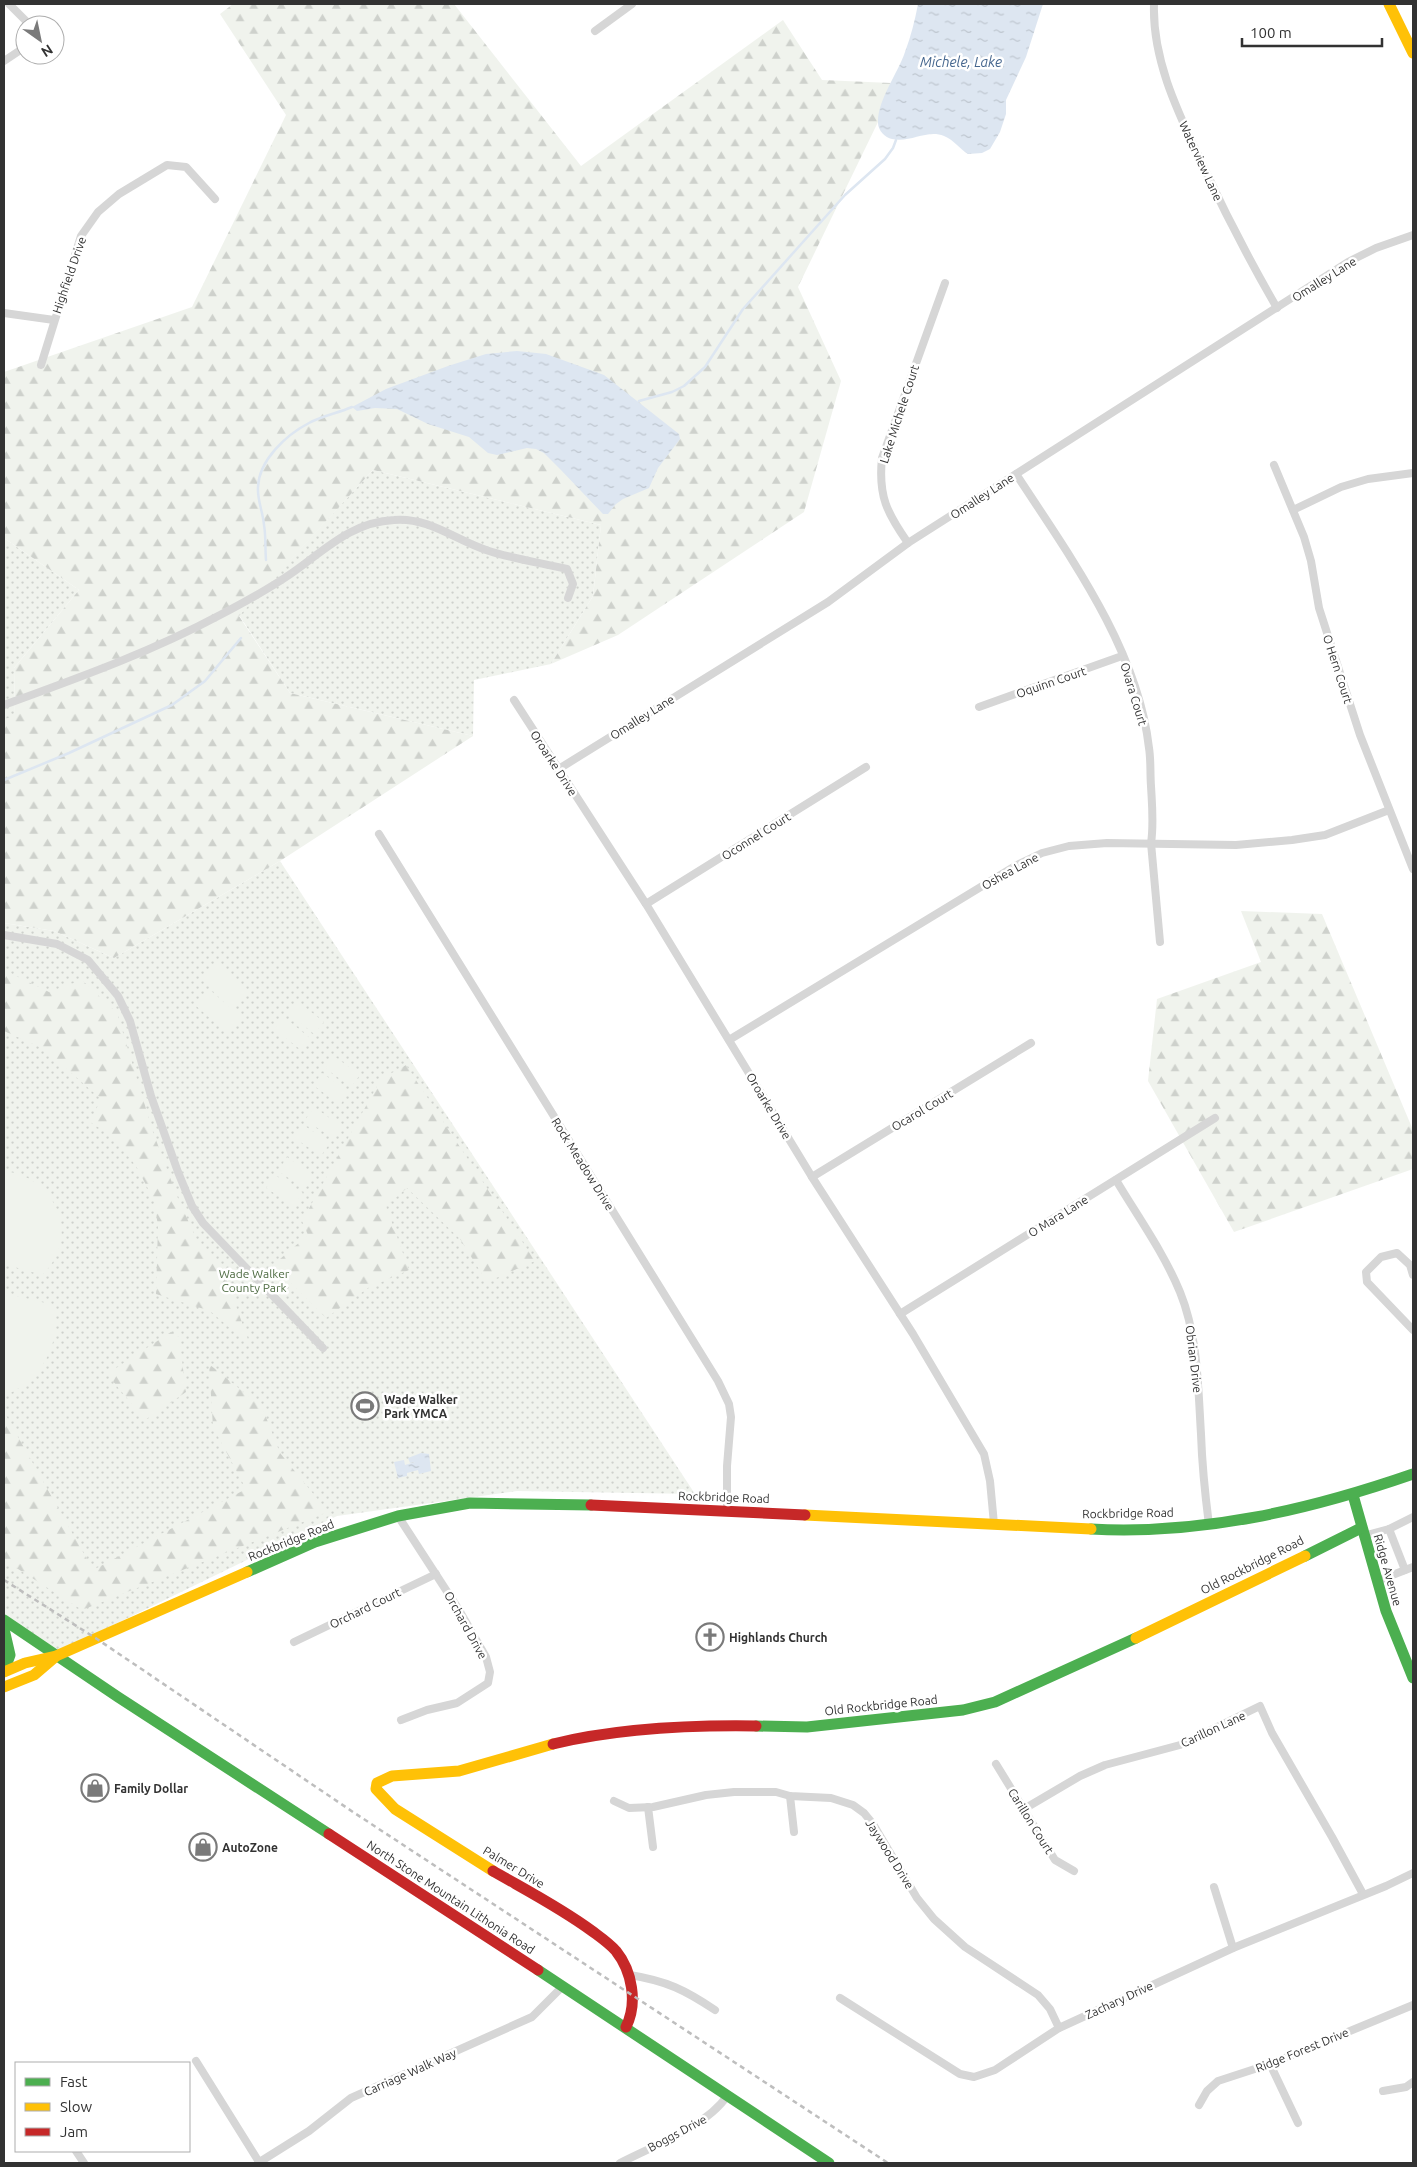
<svg xmlns="http://www.w3.org/2000/svg" width="1417" height="2167" font-family="Ubuntu,sans-serif">
<style>
.grass{fill:url(#grass-dots)}
.forest{fill:url(#forest-firs)}
.pitch{fill:#f0f3ed}
.water{fill:url(#water-ripples)}
.lines{fill:none;stroke-linecap:round;stroke-linejoin:round}
.stream{stroke:#dde6f1;stroke-width:2.5}
.street{stroke:#d6d6d6;stroke-width:8}
.fast{stroke:#4caf50;stroke-width:11}
.slow{stroke:#ffc107;stroke-width:11}
.jam{stroke:#c62828;stroke-width:11}
.rail{stroke:#bebebe;stroke-width:2.5;stroke-dasharray:5 4;stroke-linecap:butt}
.labels{text-anchor:middle;dominant-baseline:central;stroke-width:5;stroke-linejoin:round;paint-order:stroke}
.street-label{font-size:12px;fill:#323232;stroke:#fff}
.park-label{font-size:12px;fill:#4e6b42;stroke:#fff}
.poi-label{font-size:12px;font-weight:bold;fill:#323232;stroke:#fff;text-anchor:start}
.water-label{font-size:14px;font-style:italic;fill:#45668e;stroke:#fff}
</style>
<defs>
<pattern id="grass-dots" width="8" height="8" patternUnits="userSpaceOnUse" patternTransform="scale(1.25)"><rect width="8" height="8" fill="#f0f3ed"/><path d="M2 2h.1M6 6h.1" fill="none" stroke="#ced1cc" stroke-width="1.8" stroke-linecap="round"/></pattern>
<pattern id="forest-firs" width="22" height="20" patternUnits="userSpaceOnUse" patternTransform="scale(1.25)"><rect width="22" height="20" fill="#f0f3ed"/><path d="M5 1l3.5 6h-7zM16 11l3.5 6h-7z" fill="#ced1cc"/></pattern>
<pattern id="water-ripples" width="26" height="14" patternUnits="userSpaceOnUse" patternTransform="scale(1.25)"><rect width="26" height="14" fill="#dde6f1"/><path d="M2 4q2-2 4 0t4 0M15 11q2-2 4 0t4 0" fill="none" stroke="#bec6cf"/></pattern>
</defs>
<rect width="100%" height="100%" fill="#fff"/>
<g class="grass">
<polygon points="373,470 601,525 593,596 551,664 474,680 473,736 290,693 239,615"/>
<polygon points="4,538 79,590 14,668 15,716 4,720"/>
<polygon points="280,861 695,1494 517,1491 337,1516 60,1651 4,1615 4,923 54,931 114,958"/>
</g>
<g class="forest">
<polygon points="233,4 454,4 581,166 783,20 822,80 891,83 878,122 798,287 841,381 804,512 618,635 551,664 593,596 601,525 373,470 239,616 290,693 473,736 280,861 114,958 54,931 4,923 4,720 15,715 14,668 79,590 4,538 4,372 192,307 286,115 220,14"/>
<polygon points="1241,911 1322,914 1413,1130 1413,1169 1234,1232 1148,1081 1157,999 1261,962"/>
<polygon points="4,970 49,992 82,980 117,1013 153,1132 177,1196 200,1247 221,1264 250,1345 210,1311 156,1294 158,1226 154,1200 136,1166 113,1137 90,1122 101,1099 44,1049 4,1031"/>
<polygon points="406,1065 535,1261 487,1282 460,1239 407,1188 386,1206 409,1270 368,1288 326,1318 273,1265 308,1235 302,1221 381,1079"/>
<polygon points="171,1332 179,1337 186,1392 145,1420 107,1374"/>
<polygon points="209,1364 262,1407 280,1453 328,1512 82,1610 4,1560 4,1412 93,1570 246,1489 213,1427"/>
</g>
<g class="pitch">
<polygon points="216,963 248,990 234,1007 202,980"/>
<polygon points="209,989 241,1017 227,1033 195,1005"/>
<polygon points="297,1001 324,1022 314,1034 288,1013"/>
<polygon points="284,1017 310,1038 301,1050 274,1029"/>
<polygon points="334,1056 360,1075 351,1087 325,1068"/>
<polygon points="322,1073 349,1092 340,1105 313,1085"/>
<polygon points="314,1107 341,1126 333,1138 305,1120"/>
<polygon points="302,1124 330,1143 321,1156 293,1137"/>
<polygon points="287,1157 314,1176 305,1189 278,1171"/>
<path d="M4 1171C56 1177 82 1237 42 1275L4 1264Z"/>
<polygon points="275,1175 303,1193 294,1206 266,1188"/>
<path d="M4 1293 54 1305C62 1345 41 1380 4 1396Z"/>
</g>
<g class="water">
<path d="M918 4H1043L1026 57 1006 100V114L1000 132 990 149 982 153 968 154C960 149 954 140 944 136 927 129 911 143 892 139 885 138 878 130 878 123 877 101 898 73 905 52 911 36 915 20 918 4Z"/>
<polygon points="517,351 546,354 604,375 679,434 680,439 658,468 649,488 623,499 616,504 608,514 603,514 560,469 544,453 536,449 527,448 497,455 488,453 469,437 428,424 397,409 375,408 357,411 352,407 386,389 448,366 486,354"/>
<polygon points="421,1453 429,1454 431,1471 419,1474 418,1470 407,1473 407,1476 398,1478 394,1462 404,1460 405,1465 415,1462 410,1463 408,1458"/>
</g>
<g class="lines">
<g class="stream">
<polyline points="639,401 672,392 684,386 705,367 743,309 845,195 885,159 893,148 896,140"/>
<path d="M266 560C265 548 266 536 264 525 263 512 257 500 258 487 259 460 286 435 309 423 322 416 338 413 352 407"/>
<polyline points="4,780 69,753 172,705 205,681 241,638"/>
</g>
<g class="street">
<polyline points="9,4 30,25"/>
<path d="M1154 4C1152 63 1181 118 1205 170 1227 217 1251 263 1277 308"/>
<polyline points="595,31 632,4"/>
<polyline points="4,61 25,47"/>
<polyline points="4,313 54,320"/>
<polyline points="41,365 81,236 98,212 119,194 167,165 186,167 215,199"/>
<polyline points="1274,465 1304,537 1311,561 1319,608 1360,735 1413,869"/>
<path d="M1016 474C1069 555 1138 649 1149 748 1151 760 1150 773 1151 786 1152 805 1154 824 1151 843L1160 942"/>
<polyline points="1293,510 1341,487 1368,479 1413,473"/>
<path d="M908 543C887 513 878 496 882 458L945 283"/>
<polyline points="514,700 646,904 812,1177 913,1334 984,1454 990,1481 994,1524"/>
<path d="M4 705C78 678 151 652 220 615 243 603 267 590 289 575 323 552 350 522 394 520 430 517 456 541 489 551 514 559 541 563 567 569L573 584 568 598"/>
<polyline points="979,707 1122,656"/>
<polyline points="557,770 828,602 908,543 1348,262 1376,248 1413,235"/>
<polyline points="379,834 718,1381 729,1404 731,1417 727,1466 727,1511"/>
<polyline points="646,904 866,767"/>
<polyline points="4,935 57,944 88,960 118,996 130,1021 151,1096 178,1172 192,1206 203,1223 323,1348"/>
<polyline points="729,1040 1017,865 1042,853 1069,846 1107,843 1236,845 1292,840 1325,835 1389,810"/>
<polyline points="812,1177 1031,1043"/>
<path d="M1116 1180C1138 1217 1164 1253 1180 1292 1198 1336 1198 1387 1201 1434 1202 1464 1205 1494 1209 1525"/>
<polyline points="1413,1275 1410,1265 1397,1253 1381,1257 1366,1272 1367,1282 1413,1330"/>
<polyline points="900,1314 1215,1118"/>
<polyline points="398,1516 459,1610 486,1657 490,1672 488,1683 457,1703 427,1710 401,1720"/>
<polyline points="1389,1529 1413,1517"/>
<polyline points="1363,1536 1389,1529 1405,1570"/>
<polyline points="1377,1581 1413,1567"/>
<polyline points="294,1642 436,1574"/>
<polyline points="996,1764 1055,1860 1074,1871"/>
<polyline points="790,1796 794,1832"/>
<polyline points="614,1801 629,1808 653,1807 706,1795 734,1792 776,1792 790,1796 831,1798 853,1805 864,1813 873,1824 917,1898 934,1919 965,1947 1038,1995 1050,2009 1059,2028"/>
<polyline points="648,1807 653,1847"/>
<polyline points="1024,1809 1080,1776 1105,1765 1180,1745 1260,1706 1272,1733 1332,1837 1363,1894"/>
<polyline points="1214,1887 1233,1948"/>
<path d="M630 1975C667 1981 685 1990 715 2010"/>
<polyline points="840,1998 960,2074 974,2077 995,2070 1059,2028 1233,1948 1386,1886 1413,1873"/>
<polyline points="196,2061 259,2162"/>
<polyline points="1270,2064 1298,2123"/>
<polyline points="1383,2091 1406,2087 1413,2082"/>
<polyline points="1199,2105 1207,2091 1218,2081 1270,2064 1413,2005"/>
<polyline points="76,2151 84,2163"/>
<polyline points="258,2163 309,2131 351,2098 532,2017 563,1986"/>
<path d="M620 2163C653 2146 707 2126 727 2096"/>
</g>
<g class="fast">
<polyline points="1353,1495 1386,1611 1413,1678"/>
<path d="M1091 1529C1202 1535 1309 1510 1413 1474"/>
<polyline points="1305,1556 1361,1528"/>
<polyline points="247,1572 315,1542 398,1516 470,1503 591,1505"/>
<polyline points="4,1620 118,1697 329,1834"/>
<polyline points="4,1629 10,1655 4,1671"/>
<polyline points="756,1726 807,1727 963,1710 995,1702 1136,1638"/>
<polyline points="538,1970 829,2163"/>
</g>
<g class="slow">
<polyline points="1389,4 1413,53"/>
<polyline points="805,1515 1091,1529"/>
<polyline points="1136,1638 1305,1556"/>
<polyline points="4,1672 25,1663 56,1656 247,1572"/>
<polyline points="4,1687 34,1675 55,1657"/>
<polyline points="493,1871 395,1809 376,1789 377,1783 392,1776 459,1771 553,1744"/>
</g>
<g class="jam">
<polyline points="591,1505 805,1515"/>
<path d="M553 1744C619 1728 689 1725 756 1726"/>
<polyline points="329,1834 538,1970"/>
<path d="M493 1871C526 1890 561 1908 592 1931 600 1937 609 1943 616 1951 632 1971 638 2003 626 2027"/>
</g>
<polyline class="rail" points="4,1580 97,1639 353,1812 888,2163"/>
</g>
<defs>
<g id="stadium-ring" transform="scale(1.4375)"><circle r="9.5" fill="#fff" stroke="#7a7a7a" stroke-width="1.5"/><path d="M0-5a6.5 5 0 1 0 0 10a6.5 5 0 1 0 0-10ZM-3.5-1.8h7v3.6h-7Z" fill="#7a7a7a"/></g>
<g id="church-ring" transform="scale(1.4375)"><circle r="9.5" fill="#fff" stroke="#7a7a7a" stroke-width="1.5"/><path d="M-1.2-6h2.4v3.5h3.3v2.4h-3.3V6h-2.4V-.1h-3.3v-2.4h3.3Z" fill="#7a7a7a"/></g>
<g id="shop-ring" transform="scale(1.4375)"><circle r="9.5" fill="#fff" stroke="#7a7a7a" stroke-width="1.5"/><path d="M-5-2.5h2.3a2.7 3.5 0 0 1 5.4 0H5L5.5 6h-11ZM-1.5-2.5h3a1.5 2.3 0 0 0-3 0Z" fill="#7a7a7a"/></g>
</defs>
<g fill-rule="evenodd">
<use href="#stadium-ring" x="365" y="1406"/>
<use href="#church-ring" x="710" y="1637"/>
<use href="#shop-ring" x="95" y="1788"/>
<use href="#shop-ring" x="203" y="1847"/>
</g>
<g class="labels">
<g class="street-label">
<text transform="translate(1201 161) rotate(65)">Waterview Lane</text>
<text transform="translate(69 275) rotate(-71)">Highfield Drive</text>
<text transform="translate(1324 279) rotate(-32)">Omalley Lane</text>
<text transform="translate(899 414) rotate(-72)">Lake Michele Court</text>
<text transform="translate(982 496) rotate(-33)">Omalley Lane</text>
<text transform="translate(1338 669) rotate(72)">O Hern Court</text>
<text transform="translate(1051 682) rotate(-19)">Oquinn Court</text>
<text transform="translate(1134 694) rotate(73)">Ovara Court</text>
<text transform="translate(642 717) rotate(-32)">Omalley Lane</text>
<text transform="translate(554 763) rotate(57)">Oroarke Drive</text>
<text transform="translate(756 836) rotate(-32)">Oconnel Court</text>
<text transform="translate(1010 871) rotate(-29)">Oshea Lane</text>
<text transform="translate(769 1106) rotate(59)">Oroarke Drive</text>
<text transform="translate(922 1110) rotate(-31)">Ocarol Court</text>
<text transform="translate(583 1164) rotate(58)">Rock Meadow Drive</text>
<text transform="translate(1058 1216) rotate(-32)">O Mara Lane</text>
<text transform="translate(1194 1359) rotate(83)">Obrian Drive</text>
<text transform="translate(724 1497) rotate(2)">Rockbridge Road</text>
<text transform="translate(1128 1513) rotate(-1)">Rockbridge Road</text>
<text transform="translate(291 1540) rotate(-22)">Rockbridge Road</text>
<text transform="translate(1252 1565) rotate(-27)">Old Rockbridge Road</text>
<text transform="translate(1388 1570) rotate(74)">Ridge Avenue</text>
<text transform="translate(365 1608) rotate(-26)">Orchard Court</text>
<text transform="translate(466 1625) rotate(61)">Orchard Drive</text>
<text transform="translate(881 1705) rotate(-6)">Old Rockbridge Road</text>
<text transform="translate(1213 1729) rotate(-25)">Carillon Lane</text>
<text transform="translate(1031 1821) rotate(58)">Carillon Court</text>
<text transform="translate(890 1854) rotate(58)">Jaywood Drive</text>
<text transform="translate(514 1867) rotate(31)">Palmer Drive</text>
<text transform="translate(451 1897) rotate(33)">North Stone Mountain Lithonia Road</text>
<text transform="translate(1119 2000) rotate(-25)">Zachary Drive</text>
<text transform="translate(1302 2050) rotate(-22)">Ridge Forest Drive</text>
<text transform="translate(410 2072) rotate(-24)">Carriage Walk Way</text>
<text transform="translate(677 2133) rotate(-28)">Boggs Drive</text>
</g>
<g class="park-label">
<text x="254" y="1273">Wade Walker<tspan x="254" dy="14">County Park</tspan></text>
</g>
<g class="poi-label">
<text x="384" y="1399">Wade Walker<tspan x="384" dy="14">Park YMCA</tspan></text>
<text x="729" y="1637">Highlands Church</text>
<text x="114" y="1788">Family Dollar</text>
<text x="222" y="1847">AutoZone</text>
</g>
<g class="water-label">
<text x="961" y="62">Michele, Lake</text>
</g>
</g>
<rect width="1417" height="2167" fill="none" stroke="#323232" stroke-width="10"/>
<rect x="15" y="2062" width="175" height="90" fill="#ffffff" stroke="#adadad"/>
<rect x="25" y="2078" width="25" height="8" fill="#4caf50" stroke="#adadad"/>
<text x="60" y="2087" font-size="15" fill="#323232">Fast</text>
<rect x="25" y="2103" width="25" height="8" fill="#ffc107" stroke="#adadad"/>
<text x="60" y="2112" font-size="15" fill="#323232">Slow</text>
<rect x="25" y="2128" width="25" height="8" fill="#c62828" stroke="#adadad"/>
<text x="60" y="2137" font-size="15" fill="#323232">Jam</text>
<g transform="translate(40 40) rotate(147)"><circle r="24" fill="#ffffff" stroke="#adadad"/>
<path d="M0-4L9 19L0 12L-9 19Z" fill="#7a7a7a"/>
<text y="-8" font-size="14" font-weight="bold" text-anchor="middle" fill="#323232">N</text>
</g>
<path d="M1242 38v8h140v-8" fill="none" stroke="#323232" stroke-width="2.5"/>
<text x="1250" y="38" font-size="15" fill="#323232" stroke="#ffffff" stroke-width="4" paint-order="stroke">100 m</text>
</svg>
